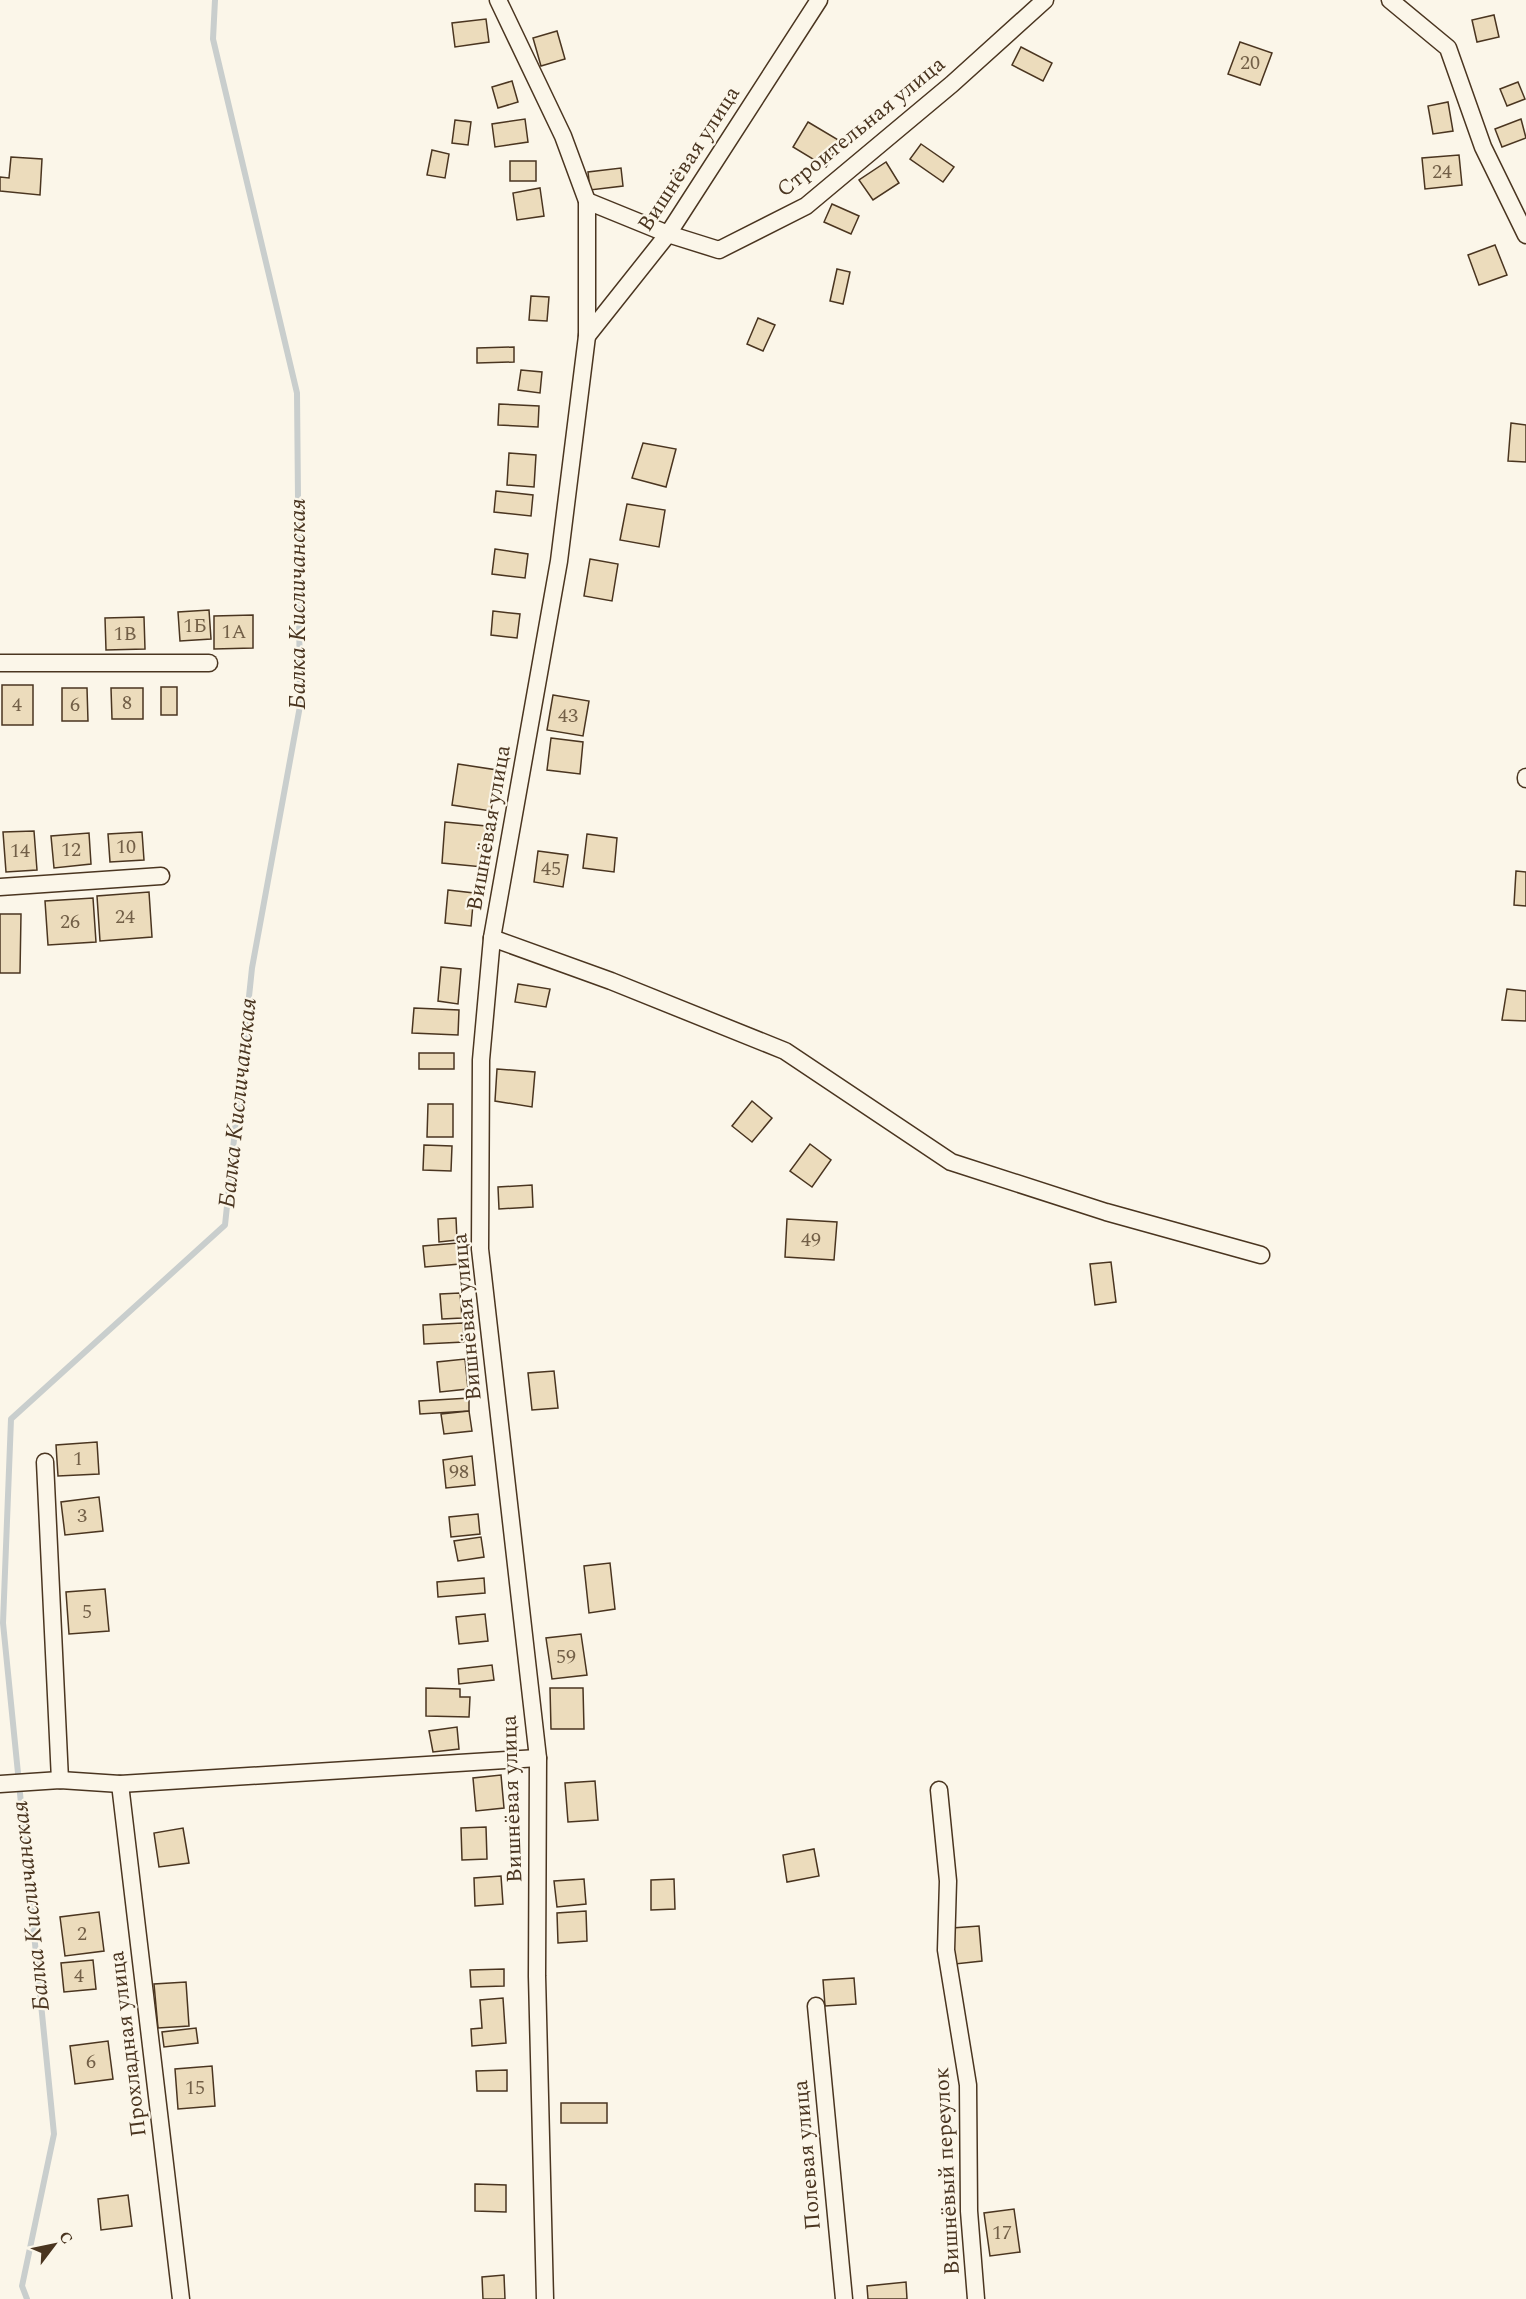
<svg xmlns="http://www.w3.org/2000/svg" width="1526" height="2299" font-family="Spectral,serif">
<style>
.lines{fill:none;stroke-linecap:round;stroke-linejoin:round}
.stream{stroke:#c9cecd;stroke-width:6}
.building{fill:#ecdcbc;stroke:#4a3520;stroke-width:1.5}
.street-casing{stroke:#4a3520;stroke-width:19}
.street{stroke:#fbf6e9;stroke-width:16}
.labels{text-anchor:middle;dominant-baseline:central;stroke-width:4.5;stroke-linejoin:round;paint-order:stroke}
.number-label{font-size:20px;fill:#725f47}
.street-label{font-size:22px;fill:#4a3520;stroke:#fbf6e9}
.water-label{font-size:24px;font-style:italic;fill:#4a3520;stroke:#fbf6e9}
</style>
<rect width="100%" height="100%" fill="#fbf6e9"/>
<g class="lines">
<polyline class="stream" points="27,2299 22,2286 54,2134 3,1623 11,1419 225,1225 252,968 300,706 297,393 213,39 215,0"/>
</g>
<g class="building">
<polygon points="1494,15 1499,37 1477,42 1472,20"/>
<polygon points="486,19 489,42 455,47 452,23"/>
<polygon points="557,31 565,59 541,66 533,38"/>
<polygon points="1240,42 1272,53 1260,85 1228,74"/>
<polygon points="1021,47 1052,63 1043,81 1012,65"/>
<polygon points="512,81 518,102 498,108 492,87"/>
<polygon points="1518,82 1525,99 1507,106 1500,89"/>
<polygon points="1448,102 1453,131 1433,134 1428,106"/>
<polygon points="525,119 528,142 495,147 492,124"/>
<polygon points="1521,119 1526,138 1502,147 1495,129"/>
<polygon points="455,120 471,122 468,145 452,143"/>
<polygon points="808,122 840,141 826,167 793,147"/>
<polygon points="921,144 954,167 943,182 910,159"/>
<polygon points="432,150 449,154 445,178 427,175"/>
<polygon points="1459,155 1462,185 1425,189 1422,158"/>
<polygon points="11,157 42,159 40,195 0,191 0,177 9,178"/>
<rect x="510" y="161" width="26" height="20"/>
<polygon points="886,162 899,183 873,200 859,180"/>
<polygon points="621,168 623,186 590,190 588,172"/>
<polygon points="540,188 544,216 517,220 513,193"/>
<polygon points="832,204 859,216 851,234 824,222"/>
<polygon points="1495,245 1507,275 1479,285 1468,255"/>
<polygon points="837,269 850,272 843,304 830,301"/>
<polygon points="531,296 549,297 547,321 529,320"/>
<polygon points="758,318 775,325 763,351 747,344"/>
<polygon points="514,347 514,362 477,363 477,348"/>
<polygon points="521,370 542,372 540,393 518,390"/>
<polygon points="499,404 539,406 538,427 498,425"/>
<polygon points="1511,423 1526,425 1526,462 1508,461"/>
<polygon points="643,443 676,449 666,487 632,478"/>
<polygon points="509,453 536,455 534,487 507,485"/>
<polygon points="496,491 533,495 531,516 494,512"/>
<polygon points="627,504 665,510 659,547 620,540"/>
<polygon points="495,549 528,554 525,578 492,574"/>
<polygon points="590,559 618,564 612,601 584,596"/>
<polygon points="209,610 211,639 180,641 178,612"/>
<polygon points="493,611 520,614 517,638 491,635"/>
<polygon points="253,615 253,648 214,649 214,616"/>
<polygon points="144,617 145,649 106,650 105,618"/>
<rect x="2" y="685" width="31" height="40"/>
<rect x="161" y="687" width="16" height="28"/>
<polygon points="62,688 87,688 88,721 62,721"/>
<polygon points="111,688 143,688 143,719 112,719"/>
<polygon points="553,695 589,701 583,736 547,730"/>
<polygon points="551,738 583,742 580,774 547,770"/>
<polygon points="458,764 497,770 491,811 452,805"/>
<polygon points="445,822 486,826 483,867 442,863"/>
<polygon points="34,831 37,870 6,872 3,832"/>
<polygon points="142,832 144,860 110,862 108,834"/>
<polygon points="89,833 91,864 54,868 51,836"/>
<polygon points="587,834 617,838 614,872 583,868"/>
<polygon points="538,851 568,855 563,887 534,882"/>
<polygon points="1516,871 1526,872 1526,906 1514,905"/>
<polygon points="448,890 474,893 471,926 445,923"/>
<polygon points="149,892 152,937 100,941 97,896"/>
<polygon points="93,898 96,942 48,945 45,901"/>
<polygon points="0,914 21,914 20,973 0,973"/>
<polygon points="441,967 461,969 458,1004 438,1001"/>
<polygon points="518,984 550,989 546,1007 515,1002"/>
<polygon points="1507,989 1526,991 1526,1021 1502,1020"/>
<polygon points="414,1008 459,1010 458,1035 412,1033"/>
<rect x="419" y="1053" width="35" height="16"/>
<polygon points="497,1069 535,1072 532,1107 495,1101"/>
<polygon points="752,1101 772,1118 752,1142 732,1126"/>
<polygon points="428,1104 453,1104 453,1137 427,1137"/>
<polygon points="810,1144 831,1160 812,1187 790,1171"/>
<polygon points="424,1145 452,1146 451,1171 423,1170"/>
<polygon points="532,1185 533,1207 499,1209 498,1187"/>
<polygon points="456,1218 457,1240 439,1242 438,1219"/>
<polygon points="787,1219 837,1222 834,1260 785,1257"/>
<polygon points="458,1243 460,1264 425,1267 423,1246"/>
<polygon points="1111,1262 1116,1302 1095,1305 1090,1264"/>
<polygon points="460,1293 462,1318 442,1319 440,1294"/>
<polygon points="463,1323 464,1342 424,1344 423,1325"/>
<polygon points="465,1359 468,1389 440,1392 437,1362"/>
<polygon points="554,1371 558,1408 532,1410 528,1373"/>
<polygon points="469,1398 469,1411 420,1414 419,1401"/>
<polygon points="469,1411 472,1431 444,1434 441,1414"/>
<polygon points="97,1442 99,1474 58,1476 56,1445"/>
<polygon points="472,1456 475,1485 446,1488 443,1460"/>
<polygon points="99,1497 103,1531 65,1535 61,1502"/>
<polygon points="478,1514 480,1534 451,1537 449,1517"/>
<polygon points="481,1537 484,1557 458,1561 454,1541"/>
<polygon points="610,1563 615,1609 589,1613 584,1566"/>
<polygon points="484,1578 485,1593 438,1597 437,1582"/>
<polygon points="105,1589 109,1631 69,1634 66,1592"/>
<polygon points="485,1614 488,1641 459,1644 456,1617"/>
<polygon points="581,1634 587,1675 552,1679 546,1638"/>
<polygon points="492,1665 494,1680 459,1684 458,1669"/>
<polygon points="426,1688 460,1689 460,1697 470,1697 469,1717 426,1716"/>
<polygon points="550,1688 583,1688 584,1729 551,1729"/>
<polygon points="457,1727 459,1749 433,1752 429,1731"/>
<polygon points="501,1775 504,1808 476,1811 473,1778"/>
<polygon points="595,1781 598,1820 568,1822 565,1783"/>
<polygon points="486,1827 487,1859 462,1860 461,1828"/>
<polygon points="183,1828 189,1863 159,1867 154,1833"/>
<polygon points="814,1849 819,1876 787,1882 783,1855"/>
<polygon points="501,1876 503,1904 475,1906 474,1878"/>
<polygon points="584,1879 586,1904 557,1907 554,1881"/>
<polygon points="674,1879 675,1909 651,1910 651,1880"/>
<polygon points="586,1911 587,1941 558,1943 557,1913"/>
<polygon points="99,1912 104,1951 65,1956 60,1917"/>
<polygon points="979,1926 982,1961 955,1964 952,1928"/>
<polygon points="93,1960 96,1989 64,1992 61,1963"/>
<polygon points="504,1969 504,1986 471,1987 470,1970"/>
<polygon points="854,1978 856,2004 825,2006 823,1980"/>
<polygon points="186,1982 189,2026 158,2028 154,1984"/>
<polygon points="503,1998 506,2043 472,2046 471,2029 482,2028 480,2000"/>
<polygon points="196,2028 198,2043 164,2047 162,2032"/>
<polygon points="108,2041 113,2079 75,2084 70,2046"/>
<polygon points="212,2066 215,2106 178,2109 175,2069"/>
<polygon points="507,2070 507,2091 477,2091 476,2071"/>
<rect x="561" y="2103" width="46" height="20"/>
<polygon points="475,2184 506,2185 506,2212 475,2211"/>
<polygon points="128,2195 132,2226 101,2230 98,2199"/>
<polygon points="1014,2209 1020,2252 990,2256 984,2213"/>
<polygon points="504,2275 505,2299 483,2299 482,2277"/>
<polygon points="906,2282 907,2299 868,2299 867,2286"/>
</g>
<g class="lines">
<g class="street-casing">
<g id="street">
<polyline points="498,0 563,136 587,201 587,336 559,561 492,938 481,1060 480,1249 538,1758 537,1976 545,2299"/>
<polyline points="1390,0 1448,48 1483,147 1526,235"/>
<polyline points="587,201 668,234 719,250 806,206 952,84 1045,0"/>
<polyline points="587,336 668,234 819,0"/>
<polyline points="0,663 209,663"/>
<polyline points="1526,777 1526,779"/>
<polyline points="0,887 161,876"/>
<polyline points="492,938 611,981 785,1051 951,1162 1106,1212 1261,1255"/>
<polyline points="45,1462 60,1780"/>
<polyline points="0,1784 60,1780 120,1784 538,1758"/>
<polyline points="120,1784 181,2299"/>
<polyline points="939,1790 948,1881 946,1950 968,2085 969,2211 976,2299"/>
<polyline points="816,2006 844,2299"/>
</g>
</g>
<use href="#street" class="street"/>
</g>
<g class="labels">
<g class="number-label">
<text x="1250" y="63">20</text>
<text x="1442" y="172">24</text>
<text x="195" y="626">1Б</text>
<text x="234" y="632">1А</text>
<text x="125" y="634">1В</text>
<text x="127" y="703">8</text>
<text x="17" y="705">4</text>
<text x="75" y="705">6</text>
<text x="568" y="716">43</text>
<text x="126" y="847">10</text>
<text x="71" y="850">12</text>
<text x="20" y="851">14</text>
<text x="551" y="869">45</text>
<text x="125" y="917">24</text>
<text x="70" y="922">26</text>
<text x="811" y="1240">49</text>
<text x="78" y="1459">1</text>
<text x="459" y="1472">98</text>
<text x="82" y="1516">3</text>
<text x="87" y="1612">5</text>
<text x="566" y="1657">59</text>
<text x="82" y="1934">2</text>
<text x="79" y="1976">4</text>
<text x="91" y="2062">6</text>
<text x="195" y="2088">15</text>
<text x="1002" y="2233">17</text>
</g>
<g class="street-label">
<text transform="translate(861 127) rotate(-39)">Строительная улица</text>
<text transform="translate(689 159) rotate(-57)">Вишнёвая улица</text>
<text transform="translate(489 828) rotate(-80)">Вишнёвая улица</text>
<text transform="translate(467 1317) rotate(-95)">Вишнёвая улица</text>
<text transform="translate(512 1799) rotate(-92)">Вишнёвая улица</text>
<text transform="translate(128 2044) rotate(-97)">Прохладная улица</text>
<text transform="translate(807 2155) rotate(-95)">Полевая улица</text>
<text transform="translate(947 2171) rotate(-93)">Вишнёвый переулок</text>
</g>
<g class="water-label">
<text transform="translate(298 604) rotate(-90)">Балка Кисличанская</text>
<text transform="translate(238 1103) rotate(-84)">Балка Кисличанская</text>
<text transform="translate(31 1906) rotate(-96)">Балка Кисличанская</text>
</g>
</g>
<g transform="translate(54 2245) rotate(58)" stroke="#fbf6e9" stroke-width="4.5" paint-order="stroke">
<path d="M0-4.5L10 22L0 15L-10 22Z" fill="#4a3520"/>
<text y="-9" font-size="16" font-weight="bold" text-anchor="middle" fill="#4a3520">С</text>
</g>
</svg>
